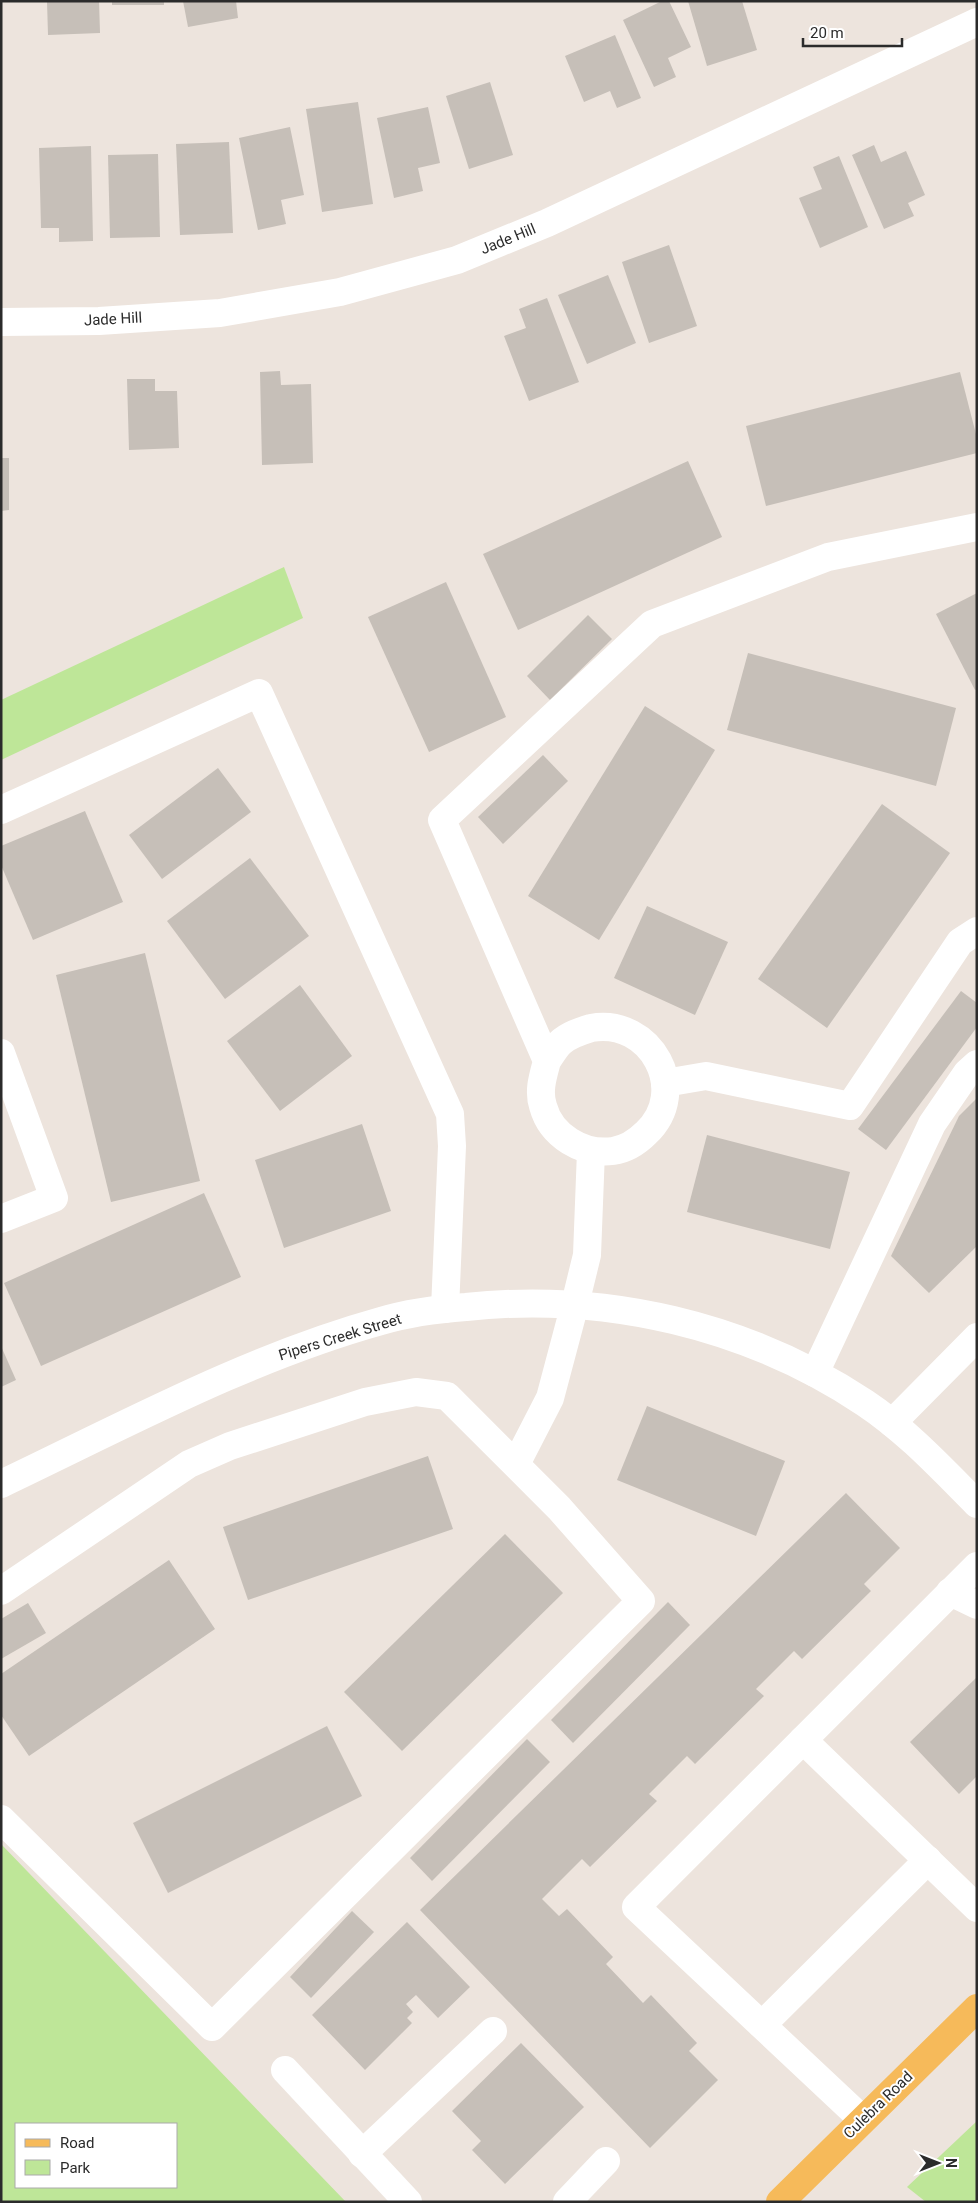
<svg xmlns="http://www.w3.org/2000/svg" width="978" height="2203" font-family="Roboto,sans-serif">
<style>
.green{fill:#bee698;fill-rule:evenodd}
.building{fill:#c6bfb8}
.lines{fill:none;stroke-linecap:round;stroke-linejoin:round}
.minor{stroke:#fff;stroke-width:28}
.major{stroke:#f6ba5a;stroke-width:28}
.labels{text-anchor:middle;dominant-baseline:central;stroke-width:4;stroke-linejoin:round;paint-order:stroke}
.street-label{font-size:15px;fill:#2b2b2b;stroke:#fff}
</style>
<rect width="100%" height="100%" fill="#ede4dd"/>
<g class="green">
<polygon points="284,567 303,618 1,760 1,700"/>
<path d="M1 1844 346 2202H1ZM16 2124H176V2187H16Z"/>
<polygon points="977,2121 977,2202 926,2202 907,2187"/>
</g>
<g class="building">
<polygon points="47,1 99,1 100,33 48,35"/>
<rect x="112" y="1" width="52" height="4"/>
<polygon points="183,1 236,1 238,18 188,27"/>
<polygon points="662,1 669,1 691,47 668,58 676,77 654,87 623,20"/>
<polygon points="688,1 742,1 757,50 707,66"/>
<polygon points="615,35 641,98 617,108 610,91 584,102 565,56"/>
<polygon points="490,82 513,155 469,169 446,96"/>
<polygon points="358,102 373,204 322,212 306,109"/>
<polygon points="428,107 440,163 418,168 423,191 394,198 377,118"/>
<polygon points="290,127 304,195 281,200 286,224 258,230 239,138"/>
<polygon points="229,142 233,233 180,235 176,144"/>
<polygon points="874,145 881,162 906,151 925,195 908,203 914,216 884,229 852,155"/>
<polygon points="91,146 93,241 59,242 59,228 41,228 39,148"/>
<polygon points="158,154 160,237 110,238 108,155"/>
<polygon points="839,156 868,227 820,248 799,198 822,189 813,167"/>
<polygon points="669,245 697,326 649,343 622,262"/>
<polygon points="608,275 636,343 587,364 558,295"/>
<polygon points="547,298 579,382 529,401 504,336 526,328 519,309"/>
<polygon points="280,371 281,385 311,384 313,463 262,465 260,372"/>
<polygon points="960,372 977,438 977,453 766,506 746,426"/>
<polygon points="127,379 155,379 155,391 177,391 179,448 129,450"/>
<polygon points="1,458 9,458 9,510 1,511"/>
<polygon points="688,461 722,537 518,630 483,554"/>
<polygon points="446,582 506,717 429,752 368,617"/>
<polygon points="977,593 977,689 975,690 936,614"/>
<polygon points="588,615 612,639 550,700 527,676"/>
<polygon points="748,653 956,708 936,786 727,730"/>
<polygon points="645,706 715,750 599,940 528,896"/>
<polygon points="543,755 568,781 503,844 478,817"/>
<polygon points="218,768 251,812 162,879 129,835"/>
<polygon points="882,804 950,853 827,1028 758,979"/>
<polygon points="85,811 123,902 33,940 1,865 1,846"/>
<polygon points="250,858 309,936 225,999 167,921"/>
<polygon points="647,906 728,942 695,1015 614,978"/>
<polygon points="145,953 200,1181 111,1202 56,975"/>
<polygon points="300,985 352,1056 280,1111 227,1041"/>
<polygon points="961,991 977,1003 977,1027 886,1150 858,1129"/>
<polygon points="977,1098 977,1246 929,1293 891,1256 959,1116"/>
<polygon points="362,1124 391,1211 284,1248 255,1160"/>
<polygon points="707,1135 850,1172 830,1249 687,1212"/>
<polygon points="204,1193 241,1277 41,1366 4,1283"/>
<polygon points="1,1346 16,1380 1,1387"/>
<polygon points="647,1406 785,1461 756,1536 617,1480"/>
<polygon points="428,1456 453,1529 248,1600 223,1527"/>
<polygon points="846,1493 900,1548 864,1584 871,1591 802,1659 794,1651 756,1689 764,1696 695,1764 687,1756 649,1794 657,1801 590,1867 582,1859 542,1899 559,1916 567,1909 613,1957 606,1964 643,2003 651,1995 697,2043 689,2051 718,2080 650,2148 420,1910"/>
<polygon points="505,1534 563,1593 402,1751 344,1692"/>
<polygon points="169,1560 215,1629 29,1756 1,1715 1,1674"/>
<polygon points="668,1602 690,1625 573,1743 551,1720"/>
<polygon points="28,1603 46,1633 1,1659 1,1619"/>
<polygon points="977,1677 977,1776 959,1794 910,1742"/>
<polygon points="327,1726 362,1796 168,1893 133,1823"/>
<polygon points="527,1739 550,1762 432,1881 410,1858"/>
<polygon points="352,1911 374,1932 311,1998 290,1977"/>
<polygon points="407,1922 470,1987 438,2018 416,1995 406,2004 413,2012 407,2018 412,2023 365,2070 312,2015"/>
<polygon points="521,2043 584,2107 505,2184 472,2150 481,2141 452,2111"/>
</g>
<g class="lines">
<g class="minor">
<polyline points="1,322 99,321 220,313 340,292 457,260 547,223 977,22"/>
<polyline points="1,810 259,693 450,1114 452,1146 445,1309"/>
<polyline points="1,1053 54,1198 1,1219"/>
<path d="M547 1061C551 1055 555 1048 560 1043 568 1035 581 1031 591 1028 651 1017 691 1091 646 1133 637 1142 626 1149 613 1151 583 1155 551 1136 543 1106 538 1091 543 1076 547 1061L442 820 652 624 828 557 977 527"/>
<polyline points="665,1083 706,1076 850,1106 960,942 977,931"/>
<polyline points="815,1373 932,1124 967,1073 977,1064"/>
<polyline points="892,1423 977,1337"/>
<polyline points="516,1464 550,1398 575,1304 587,1255 591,1151"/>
<path d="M1 1484C125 1425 248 1358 381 1321 408 1313 438 1309 466 1307 605 1292 748 1325 865 1403 907 1431 941 1468 977 1504"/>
<polyline points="1,1591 189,1464 230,1446 365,1402 416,1392 447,1396 559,1508 641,1601 212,2027 1,1819"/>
<polyline points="950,1592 977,1605"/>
<polyline points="803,1740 977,1908"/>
<polyline points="762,2025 928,1860"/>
<polyline points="285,2070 408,2202"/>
<polyline points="863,2120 636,1907 977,1566"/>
<polyline points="362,2154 493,2031"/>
<polyline points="567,2202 606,2161"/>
</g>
<polyline class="major" points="780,2202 977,2008"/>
</g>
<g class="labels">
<g class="street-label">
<text transform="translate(508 239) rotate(-22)">Jade Hill</text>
<text transform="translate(113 319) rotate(-3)">Jade Hill</text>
<text transform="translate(340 1337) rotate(-17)">Pipers Creek Street</text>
<text transform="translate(878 2105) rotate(-44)">Culebra Road</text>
</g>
</g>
<rect width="978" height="2203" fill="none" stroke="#2b2b2b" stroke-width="5"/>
<rect x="15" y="2123" width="162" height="65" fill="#ffffff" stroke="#aaaaaa"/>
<rect x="25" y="2139" width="25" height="8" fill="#f6ba5a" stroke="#aaaaaa"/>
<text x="60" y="2148" font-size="15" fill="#2b2b2b">Road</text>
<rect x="25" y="2160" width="25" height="15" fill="#bee698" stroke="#aaaaaa"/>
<text x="60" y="2173" font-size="15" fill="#2b2b2b">Park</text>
<g transform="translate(938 2163) rotate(90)" stroke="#ffffff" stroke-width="4" paint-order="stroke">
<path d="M0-4L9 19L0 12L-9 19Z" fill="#2b2b2b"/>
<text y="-8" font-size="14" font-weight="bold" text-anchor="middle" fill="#2b2b2b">N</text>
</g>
<path d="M803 38v8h99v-8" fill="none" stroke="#2b2b2b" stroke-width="2.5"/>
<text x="810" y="38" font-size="15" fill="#2b2b2b" stroke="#ffffff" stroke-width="4" paint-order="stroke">20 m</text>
</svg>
